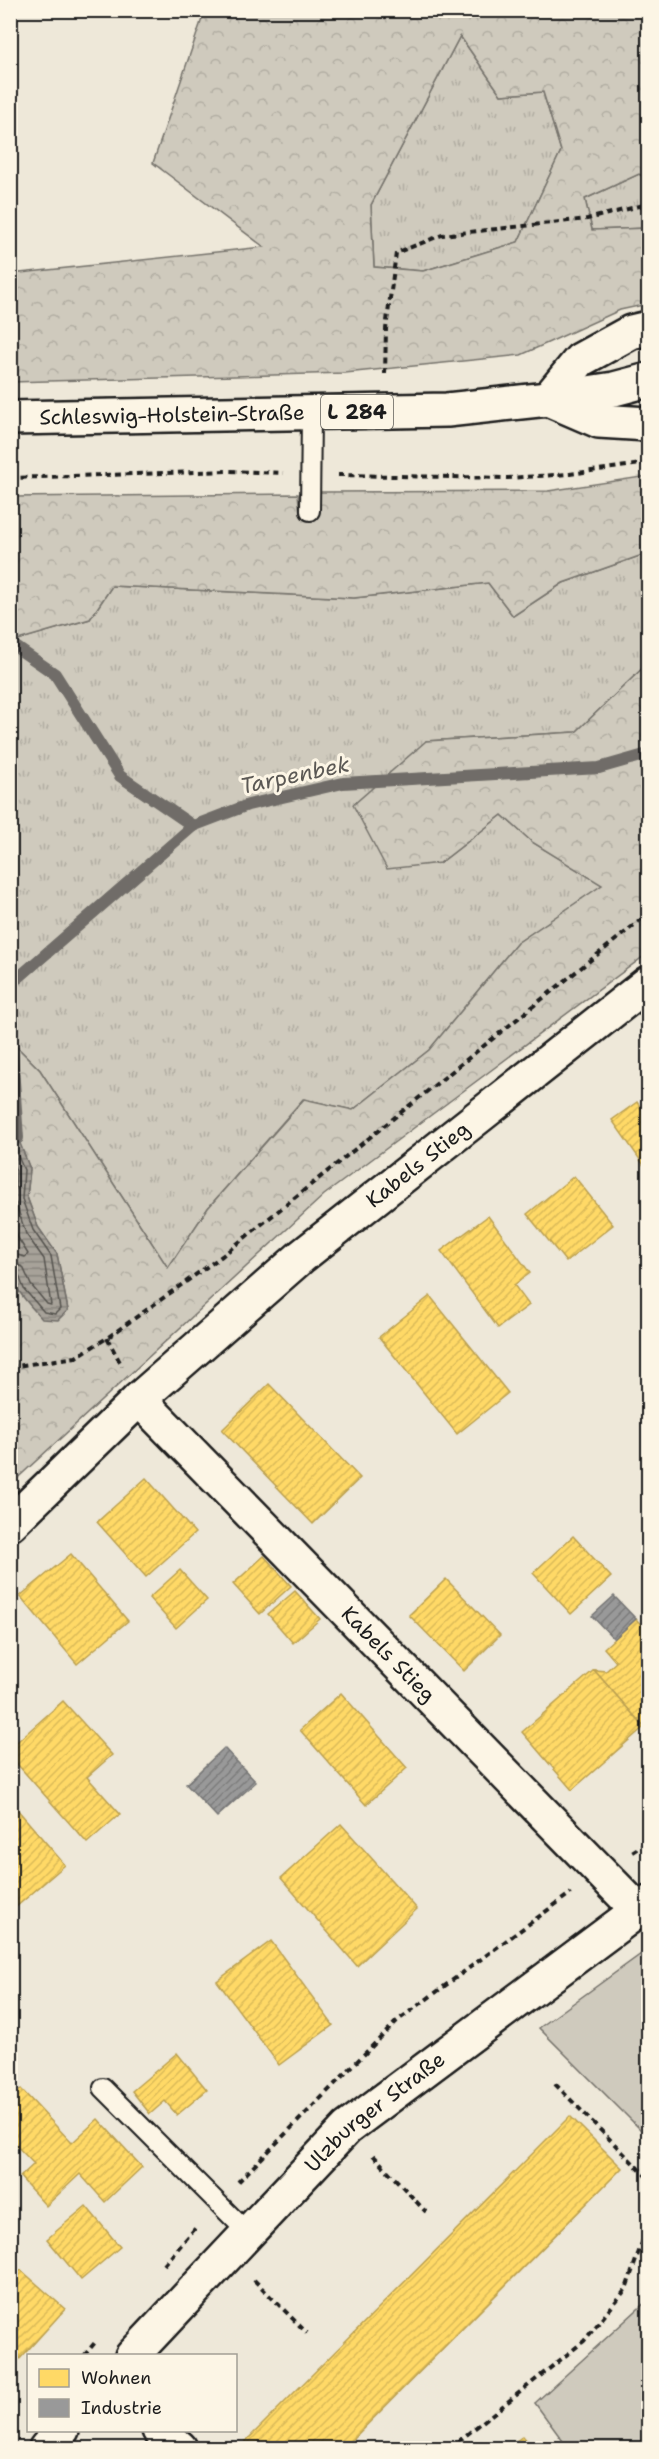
<svg xmlns="http://www.w3.org/2000/svg" width="659" height="2459" font-family="'Shantell Sans',sans-serif">
<style>
.grass{fill:url(#grass-tufts);stroke:#76736c;stroke-width:1.5}
.forest{fill:url(#forest-crowns);stroke:#76736c;stroke-width:1.5;fill-rule:evenodd}
.park{fill:#cfcabd;stroke:#76736c;stroke-width:1.5}
.water{fill:url(#water-rules);stroke:#6f6c67;stroke-width:1.5}
.homes{fill:url(#homes-hatch);stroke:#bba050;stroke-width:1.5}
.industry{fill:url(#industry-hatch);stroke:#747474;stroke-width:1.5}
.lines{fill:none;stroke-linecap:round;stroke-linejoin:round}
.shore{stroke:#54524e;stroke-width:1.5}
.stream{stroke:#6f6c67;stroke-width:12}
.service-casing{stroke:#1c1c1c;stroke-width:22}
.minor-casing{stroke:#1c1c1c;stroke-width:38}
.secondary-casing{stroke:#1c1c1c;stroke-width:38}
.primary-casing{stroke:#1c1c1c;stroke-width:38}
.path{stroke:#1c1c1c;stroke-width:4;stroke-dasharray:6 4.5;stroke-linecap:butt}
.service{stroke:#fcf5e5;stroke-width:18}
.minor{stroke:#fcf5e5;stroke-width:33}
.secondary{stroke:#fcf5e5;stroke-width:33}
.primary{stroke:#fcf5e5;stroke-width:33}
.labels{text-anchor:middle;dominant-baseline:central;stroke-width:6;stroke-linejoin:round;paint-order:stroke}
.shield{fill:#fcf5e5;stroke:#5f5d58;stroke-width:1.5}
.shield-label{font-size:20px;font-weight:bold;fill:#1c1c1c}
.street-label{font-size:21px;fill:#1c1c1c;stroke:#fcf5e5}
.water-label{font-size:22px;font-style:italic;fill:#5b5854;stroke:#fcf5e5}
</style>
<defs>
<pattern id="grass-tufts" width="24" height="20" patternUnits="userSpaceOnUse" patternTransform="scale(1.5)"><rect width="24" height="20" fill="#cfcabd"/><path d="M3 7l-1-3M5 7V3M7 7l1-3M15 17l-1-3M17 17v-4M19 17l1-3" fill="none" stroke="#b1ada2"/></pattern>
<pattern id="forest-crowns" width="20" height="18" patternUnits="userSpaceOnUse" patternTransform="scale(1.5)"><rect width="20" height="18" fill="#cfcabd"/><path d="M2 6a3 3 0 1 1 6 0M12 15a3 3 0 1 1 6 0" fill="none" stroke="#b1ada2"/></pattern>
<pattern id="water-rules" width="6" height="5" patternUnits="userSpaceOnUse" patternTransform="scale(1.5)"><rect width="6" height="5" fill="#a7a299"/><path d="M0 2.5h6" fill="none" stroke="#87837c"/></pattern>
<pattern id="homes-hatch" width="6" height="6" patternUnits="userSpaceOnUse" patternTransform="scale(1.5)"><rect width="6" height="6" fill="#ffd966"/><path d="M-1 1l2-2M0 6l6-6M5 7l2-2" fill="none" stroke="#daba58"/></pattern>
<pattern id="industry-hatch" width="6" height="6" patternUnits="userSpaceOnUse" patternTransform="scale(1.5)"><rect width="6" height="6" fill="#999"/><path d="M-1 1l2-2M0 6l6-6M5 7l2-2" fill="none" stroke="#7c7c7c"/></pattern>
</defs>
<rect width="100%" height="100%" fill="#eee8d9"/>
<filter id="ink" filterUnits="userSpaceOnUse"><feTurbulence type="fractalNoise" baseFrequency=".0167" numOctaves="2"/><feDisplacementMap in="SourceGraphic" scale="12" xChannelSelector="R" yChannelSelector="G"/><feConvolveMatrix kernelMatrix="1 2 1 2 8 2 1 2 1" color-interpolation-filters="sRGB"/></filter>
<g filter="url(#ink)">
<g class="grass">
<polygon points="460,36 501,95 543,92 561,151 518,242 423,271 374,267 371,205"/>
<polygon points="639,174 648,179 648,228 592,230 585,199"/>
<polygon points="648,553 648,663 576,732 426,741 440,863 502,815 532,842 603,885 517,943 429,1050 353,1110 303,1099 208,1208 168,1268 40,1070 11,1041 10,642 90,619 112,586 354,598 488,583 513,616 563,583"/>
</g>
<g class="forest">
<path d="M205 10 648 11V179L639 174 585 199 592 230 648 228V304L620 310 521 355 345 373 11 382V274L264 247 153 163ZM460 36 501 95 543 92 561 151 518 242 423 271 374 267 371 205Z"/>
<polygon points="648,476 648,553 563,583 513,616 488,583 354,598 112,586 90,619 11,642 11,497 298,494 300,514 319,512 320,492 548,491"/>
<polygon points="648,663 648,953 324,1195 11,1484 10,1268 18,1292 68,1310 57,1254 38,1227 27,1197 30,1169 17,1139 11,1152 11,1041 40,1070 168,1268 208,1208 304,1099 353,1110 429,1050 517,943 602,885 532,842 502,815 440,863 387,869 353,805 426,741 576,732"/>
</g>
<g class="park">
<polygon points="648,1949 648,2137 539,2028"/>
<polygon points="648,2300 648,2448 568,2448 535,2403"/>
</g>
<path class="water" d="M18 1138 30 1169 27 1197 38 1227 57 1254 68 1310 58 1320 42 1319C28 1303 12 1288 10 1266 9 1251 13 1238 10 1223L11 1152Z"/>
<g class="homes">
<polygon points="637,1102 648,1119 648,1171 612,1120"/>
<polygon points="574,1176 613,1225 566,1262 527,1214"/>
<polygon points="488,1216 530,1273 514,1285 529,1305 498,1328 441,1251"/>
<polygon points="430,1296 508,1393 457,1434 379,1337"/>
<polygon points="269,1384 360,1478 313,1524 222,1430"/>
<polygon points="146,1478 195,1533 146,1577 97,1522"/>
<polygon points="573,1536 611,1577 571,1614 533,1573"/>
<polygon points="71,1554 128,1621 77,1664 20,1596"/>
<polygon points="264,1556 291,1586 260,1614 233,1584"/>
<polygon points="180,1570 207,1600 176,1628 149,1598"/>
<polygon points="446,1579 500,1635 464,1671 409,1615"/>
<polygon points="295,1591 320,1619 293,1643 268,1614"/>
<polygon points="636,1619 648,1632 648,1723 644,1727 594,1670 606,1671 616,1662 604,1648"/>
<polygon points="594,1670 644,1727 572,1790 522,1732"/>
<polygon points="341,1693 407,1768 366,1805 300,1730"/>
<polygon points="63,1701 112,1755 87,1777 120,1814 87,1843 10,1756 10,1748"/>
<polygon points="10,1801 65,1865 10,1912"/>
<polygon points="341,1824 417,1909 357,1966 281,1878"/>
<polygon points="271,1941 333,2025 279,2065 217,1981"/>
<polygon points="177,2053 207,2090 177,2115 165,2101 150,2114 132,2091"/>
<polygon points="21,2089 72,2143 98,2119 142,2167 105,2202 80,2174 46,2206 20,2177 34,2164 10,2139 10,2099"/>
<polygon points="570,2116 622,2168 344,2448 239,2448"/>
<polygon points="86,2206 120,2247 81,2280 47,2239"/>
<polygon points="21,2270 65,2309 18,2361 10,2354 10,2281"/>
<polygon points="523,2436 533,2448 507,2448"/>
</g>
<g class="industry">
<polygon points="614,1596 636,1619 614,1639 592,1616"/>
<polygon points="224,1748 256,1782 217,1817 186,1784"/>
</g>
<g class="lines">
<g class="shore">
<polyline points="10,1153 17,1154 24,1170 22,1199 33,1230 51,1256 60,1309 55,1314 44,1312 24,1289 18,1273 10,1270"/>
<polyline points="10,1161 16,1171 15,1201 26,1234 44,1259 51,1305 47,1304 31,1285 23,1267 10,1262"/>
<polyline points="10,1217 18,1238 28,1254 25,1257 10,1253"/>
</g>
<g class="stream">
<polyline points="10,643 55,674 120,776 193,826"/>
<polyline points="10,985 193,826 248,805 343,783 599,768 648,754"/>
<polyline points="10,1025 18,1138"/>
</g>
<g class="service-casing">
<g id="service">
<polyline points="310,511 311,413"/>
<polyline points="103,2088 248,2233"/>
</g>
</g>
<g class="minor-casing">
<g id="minor">
<path id="s1" d="M139 1399 638 1910"/>
<path id="s2" d="M10 1524 139 1399 302 1256 648 983"/>
<polyline points="159,2430 180,2448"/>
</g>
</g>
<g class="secondary-casing">
<g id="secondary">
<polyline points="548,399 614,389 648,380"/>
<path id="s3" d="M132 2356 347 2128 648 1903"/>
<polyline points="46,2448 62,2430"/>
</g>
</g>
<g class="primary-casing">
<g id="primary">
<polyline points="548,399 580,360 631,332 648,328"/>
<path id="s4" d="M10 418 447 410 548 399 599 421 648 424"/>
</g>
</g>
<g class="path">
<polyline points="385,374 386,329 396,253 442,235 587,219 648,204"/>
<polyline points="338,475 508,478 570,474 648,463"/>
<polyline points="10,478 229,471 283,473"/>
<polyline points="107,1338 122,1366"/>
<polyline points="10,1367 76,1357 107,1338 222,1256 648,914"/>
<polyline points="632,1852 648,1842"/>
<polyline points="555,2084 648,2178"/>
<polyline points="373,2155 426,2212"/>
<polyline points="238,2182 397,2021 571,1893"/>
<polyline points="164,2265 198,2225"/>
<polyline points="254,2280 307,2333"/>
<polyline points="84,2356 97,2340"/>
<polyline points="450,2448 584,2341 626,2289 648,2225"/>
</g>
<use href="#service" class="service"/>
<use href="#minor" class="minor"/>
<use href="#secondary" class="secondary"/>
<use href="#primary" class="primary"/>
</g>
</g>
<g class="labels">
<rect class="shield" x="321" y="395" width="72" height="34" rx="4.5"/>
<g class="shield-label">
<text x="357" y="412">L 284</text>
</g>
<g class="street-label">
<text stroke="none"><textPath href="#s4" startOffset="162">Schleswig-Holstein-Straße</textPath></text>
<text stroke="none"><textPath href="#s2" startOffset="544">Kabels Stieg</textPath></text>
<text stroke="none"><textPath href="#s1" startOffset="357">Kabels Stieg</textPath></text>
<text stroke="none"><textPath href="#s3" startOffset="345">Ulzburger Straße</textPath></text>
</g>
<g class="water-label">
<text transform="translate(295 775) rotate(-12)">Tarpenbek</text>
</g>
</g>
<rect width="659" height="2459" fill="none" stroke="#fcf5e5" stroke-width="36"/>
<rect x="18" y="18" width="623" height="2423" fill="none" stroke="#1c1c1c" stroke-width="2" filter="url(#ink)"/>
<rect x="27" y="2354" width="210" height="78" fill="#fcf5e5" stroke="#a29e95" stroke-width="1.5"/>
<rect x="39" y="2369" width="30" height="18" fill="#ffd966" stroke="#a29e95" stroke-width="1.5"/>
<text x="81" y="2384" font-size="18" fill="#1c1c1c">Wohnen</text>
<rect x="39" y="2399" width="30" height="18" fill="#999999" stroke="#a29e95" stroke-width="1.5"/>
<text x="81" y="2414" font-size="18" fill="#1c1c1c">Industrie</text>
</svg>
